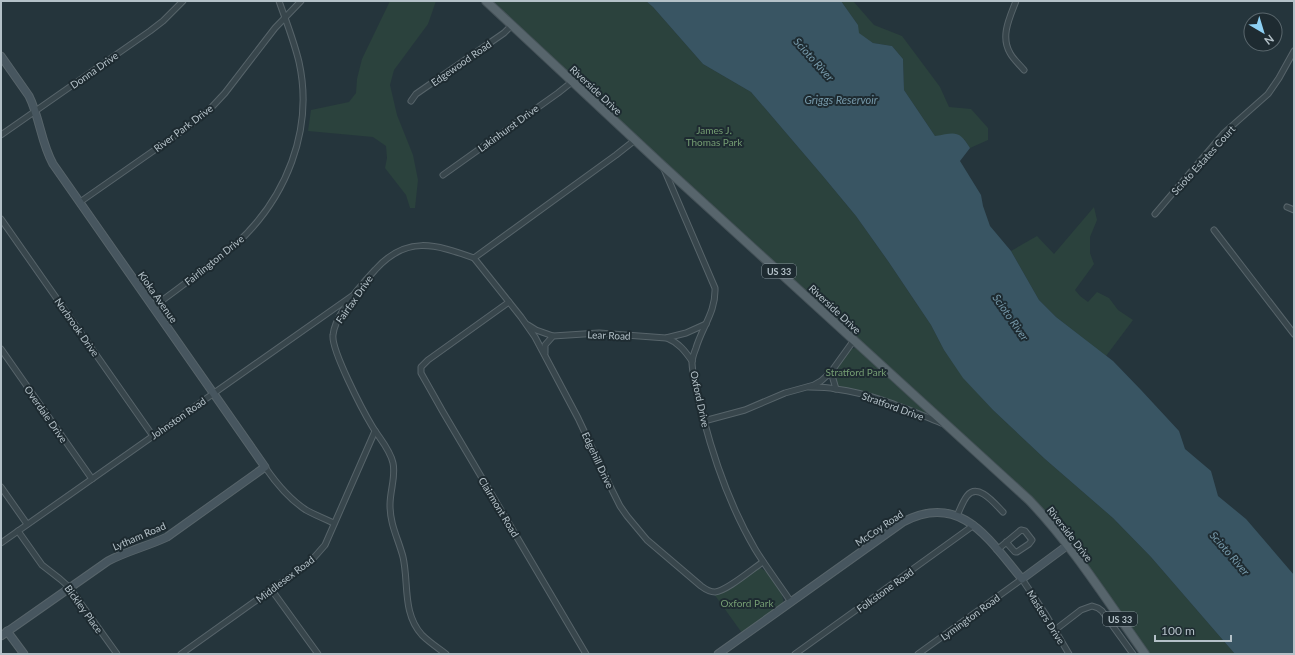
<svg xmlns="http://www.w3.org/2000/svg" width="1295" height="655" font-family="Lato,sans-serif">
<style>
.green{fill:#2b423d}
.water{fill:#395563}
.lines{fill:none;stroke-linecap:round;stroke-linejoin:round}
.street-casing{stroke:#57646a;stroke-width:7}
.secondary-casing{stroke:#57646a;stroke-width:9}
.primary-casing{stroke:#455258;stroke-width:10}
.street{stroke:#38464c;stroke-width:5}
.secondary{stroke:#47565f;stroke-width:7}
.primary{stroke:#57656c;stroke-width:8}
.labels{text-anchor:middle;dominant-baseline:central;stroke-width:4;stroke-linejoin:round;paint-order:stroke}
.shield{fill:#1e2b31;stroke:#87949b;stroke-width:1}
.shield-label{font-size:9px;font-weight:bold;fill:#b4c1c8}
.street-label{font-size:10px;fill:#b4c1c8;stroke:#1e2b31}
.park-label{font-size:10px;fill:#759d73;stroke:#1e2b31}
.water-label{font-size:11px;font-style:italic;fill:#7699aa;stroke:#1e2b31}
</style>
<rect width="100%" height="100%" fill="#25353c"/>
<g class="green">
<polygon points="390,1 436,1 428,24 394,70 390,85 397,115 413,155 418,180 415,208 410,208 406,195 385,168 387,158 386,146 373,137 308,131 311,110 349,102 356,93 357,79 362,59"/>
<polygon points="486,1 646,1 653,7 703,64 751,92 822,175 856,216 888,261 931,325 944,350 964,378 993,410 1045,459 1113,518 1151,557 1235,654 1147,654 1055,529"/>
<polygon points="841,1 853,1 874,25 902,36 940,87 949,107 971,109 988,128 988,140 970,148 964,139 935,136 904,90 903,59 892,46 873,43 858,33 858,25"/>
<polygon points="1094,207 1097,220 1090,237 1090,253 1094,264 1075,290 1080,296 1088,302 1097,292 1109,298 1118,310 1133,320 1106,356 1056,317 1039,300 1011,251 1037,236 1054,254"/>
<polygon points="856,348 858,349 927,412 924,414 838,387 833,372 850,349"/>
<path d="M760 568C768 570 785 594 783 603L742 633 714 594Z"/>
</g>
<path class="water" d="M646 1H841L858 25 859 33 873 43 892 46 903 59 904 90 935 136C954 133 959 129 970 148L960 161 981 195 983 206 990 226 1011 251 1039 300 1056 317 1113 361 1141 390 1179 431 1185 449 1211 471 1218 496 1246 519 1294 575V654H1235L1151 557 1113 518 1045 459 993 410 963 378 944 350 931 325 888 261 856 216 822 175 751 92 703 64 653 7Z"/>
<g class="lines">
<g class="street-casing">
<g id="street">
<path d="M1016 1C1010 17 1000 36 1010 53 1013 59 1019 64 1024 70"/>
<polyline points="411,101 416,94 504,33 512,25"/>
<polyline points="1,135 150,31 163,21 183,1"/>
<path d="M664 169 715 288C716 312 702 327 696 348 694 353 692 358 692 363 693 381 699 399 703 417 715 463 731 508 755 549 766 567 779 584 791 602"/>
<polyline points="443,175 558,93 573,81"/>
<polyline points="80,202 189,126 210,109 225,93 275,28 301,1"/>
<polyline points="1287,207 1294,210"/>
<polyline points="1155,214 1224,133 1268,94 1279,78 1294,51"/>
<polyline points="1,219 153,436"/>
<polyline points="1214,230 1294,334"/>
<path d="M474 258 521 317 535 337 578 418 609 484 620 506 627 516 647 540 701 586C705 589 709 592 715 592 727 591 752 569 763 562"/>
<polyline points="509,302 428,360 421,367 421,373 443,412 586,654"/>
<path d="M153 307C170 295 187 282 204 269 214 261 225 254 235 245 286 199 314 130 299 62 294 41 286 21 279 1"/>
<polyline points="528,325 536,330 553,336"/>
<path d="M667 338C679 343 685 351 692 361"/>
<polyline points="1,349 92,479"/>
<polyline points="545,353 545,345 553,336 599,333 666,338 686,333 706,324"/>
<path d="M809 387C818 387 827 387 836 389 874 394 909 410 944 424"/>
<polyline points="836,389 831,372 854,340"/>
<polyline points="704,421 745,410 785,393 814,385 821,381 831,372"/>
<path d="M265 467C276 483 289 499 306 510 315 515 325 519 334 523"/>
<polyline points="1,487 27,524"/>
<path d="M957 516C960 509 963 501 967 496 978 482 995 504 1003 512"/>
<polyline points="18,531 42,565 60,579 69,587 117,654"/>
<polyline points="1,543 352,296"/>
<polyline points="997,550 1021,530 1025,531 1032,540 1029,544 1017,552 1015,552 1006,542"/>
<polyline points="271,589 318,654"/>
<polyline points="1055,630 1081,610 1092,606 1098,608 1102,611 1133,654"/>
<polyline points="181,654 310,562 318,553 325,545 375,431"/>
<path d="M446 654C438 648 429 642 422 635 402 613 409 583 403 557 398 538 390 525 390 505 390 490 396 477 393 463 390 449 379 438 372 426 363 411 331 350 333 335 335 315 361 285 375 270 406 235 435 244 474 258L616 155 635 140"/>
<polyline points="795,654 974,525"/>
<polyline points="918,654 1022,579 1046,615 1069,654"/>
</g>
</g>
<g class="secondary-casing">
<g id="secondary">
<path d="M1 56 29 96C40 118 41 143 53 164L265 467 167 537C148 546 127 551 108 561L1 636"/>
<polyline points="7,631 24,654"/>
<path d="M718 654 903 522C961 491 990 541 1022 579L1068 545"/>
</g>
</g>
<g class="primary-casing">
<path id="primary" d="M486 1 663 166 1029 500C1073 546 1108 602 1145 654"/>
</g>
<use href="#street" class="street"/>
<use href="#secondary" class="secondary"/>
<use href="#primary" class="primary"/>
</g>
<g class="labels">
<g class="shield">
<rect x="762" y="264" width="34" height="14" rx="3"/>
<rect x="1103" y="612" width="34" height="14" rx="3"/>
</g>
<g class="shield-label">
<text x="779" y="271">US 33</text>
<text x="1120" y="619">US 33</text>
</g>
<g class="street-label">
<text transform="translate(461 63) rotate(-35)">Edgewood Road</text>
<text transform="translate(94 70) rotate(-35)">Donna Drive</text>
<text transform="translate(596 90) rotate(43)">Riverside Drive</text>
<text transform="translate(183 128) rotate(-37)">River Park Drive</text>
<text transform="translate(508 128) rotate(-36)">Lakinhurst Drive</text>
<text transform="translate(1203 160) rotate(-48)">Scioto Estates Court</text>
<text transform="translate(214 260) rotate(-39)">Fairlington Drive</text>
<text transform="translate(158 297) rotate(55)">Kioka Avenue</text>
<text transform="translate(354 299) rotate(-55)">Fairfax Drive</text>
<text transform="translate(835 309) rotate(43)">Riverside Drive</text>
<text transform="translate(77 327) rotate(55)">Norbrook Drive</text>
<text transform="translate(609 335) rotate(2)">Lear Road</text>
<text transform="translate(700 399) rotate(78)">Oxford Drive</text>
<text transform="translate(893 406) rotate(20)">Stratford Drive</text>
<text transform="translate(46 414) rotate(55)">Overdale Drive</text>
<text transform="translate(178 418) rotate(-35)">Johnston Road</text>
<text transform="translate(598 460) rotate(65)">Edgehill Drive</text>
<text transform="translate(499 507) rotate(59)">Clairmont Road</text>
<text transform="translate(879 528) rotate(-34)">McCoy Road</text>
<text transform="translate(1070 534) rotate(52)">Riverside Drive</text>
<text transform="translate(139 536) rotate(-23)">Lytham Road</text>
<text transform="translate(285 579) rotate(-37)">Middlesex Road</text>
<text transform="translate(885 590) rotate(-36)">Folkstone Road</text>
<text transform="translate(84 609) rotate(54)">Bickley Place</text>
<text transform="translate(970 617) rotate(-36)">Lymington Road</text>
<text transform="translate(1046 617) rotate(58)">Masters Drive</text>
</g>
<g class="park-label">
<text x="714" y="130">James J.<tspan x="714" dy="12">Thomas Park</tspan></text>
<text x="856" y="372">Stratford Park</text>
<text x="747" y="603">Oxford Park</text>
</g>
<g class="water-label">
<text transform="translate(814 59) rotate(48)">Scioto River</text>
<text x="841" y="99">Griggs Reservoir</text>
<text transform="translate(1011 317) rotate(55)">Scioto River</text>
<text transform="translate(1230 553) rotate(49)">Scioto River</text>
</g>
</g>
<rect width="1295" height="655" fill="none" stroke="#b4c1c8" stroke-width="4"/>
<g transform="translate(1263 32) rotate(142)"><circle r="19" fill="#1e2b31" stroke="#5a676d"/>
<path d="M0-3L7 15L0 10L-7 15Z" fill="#8ed0f3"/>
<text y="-6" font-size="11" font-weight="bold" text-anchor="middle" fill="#b4c1c8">N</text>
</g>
<path d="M1155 635v6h76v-6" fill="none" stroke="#b4c1c8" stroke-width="2"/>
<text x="1161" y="635" font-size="12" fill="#b4c1c8" stroke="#1e2b31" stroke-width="3" paint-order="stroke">100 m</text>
</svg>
